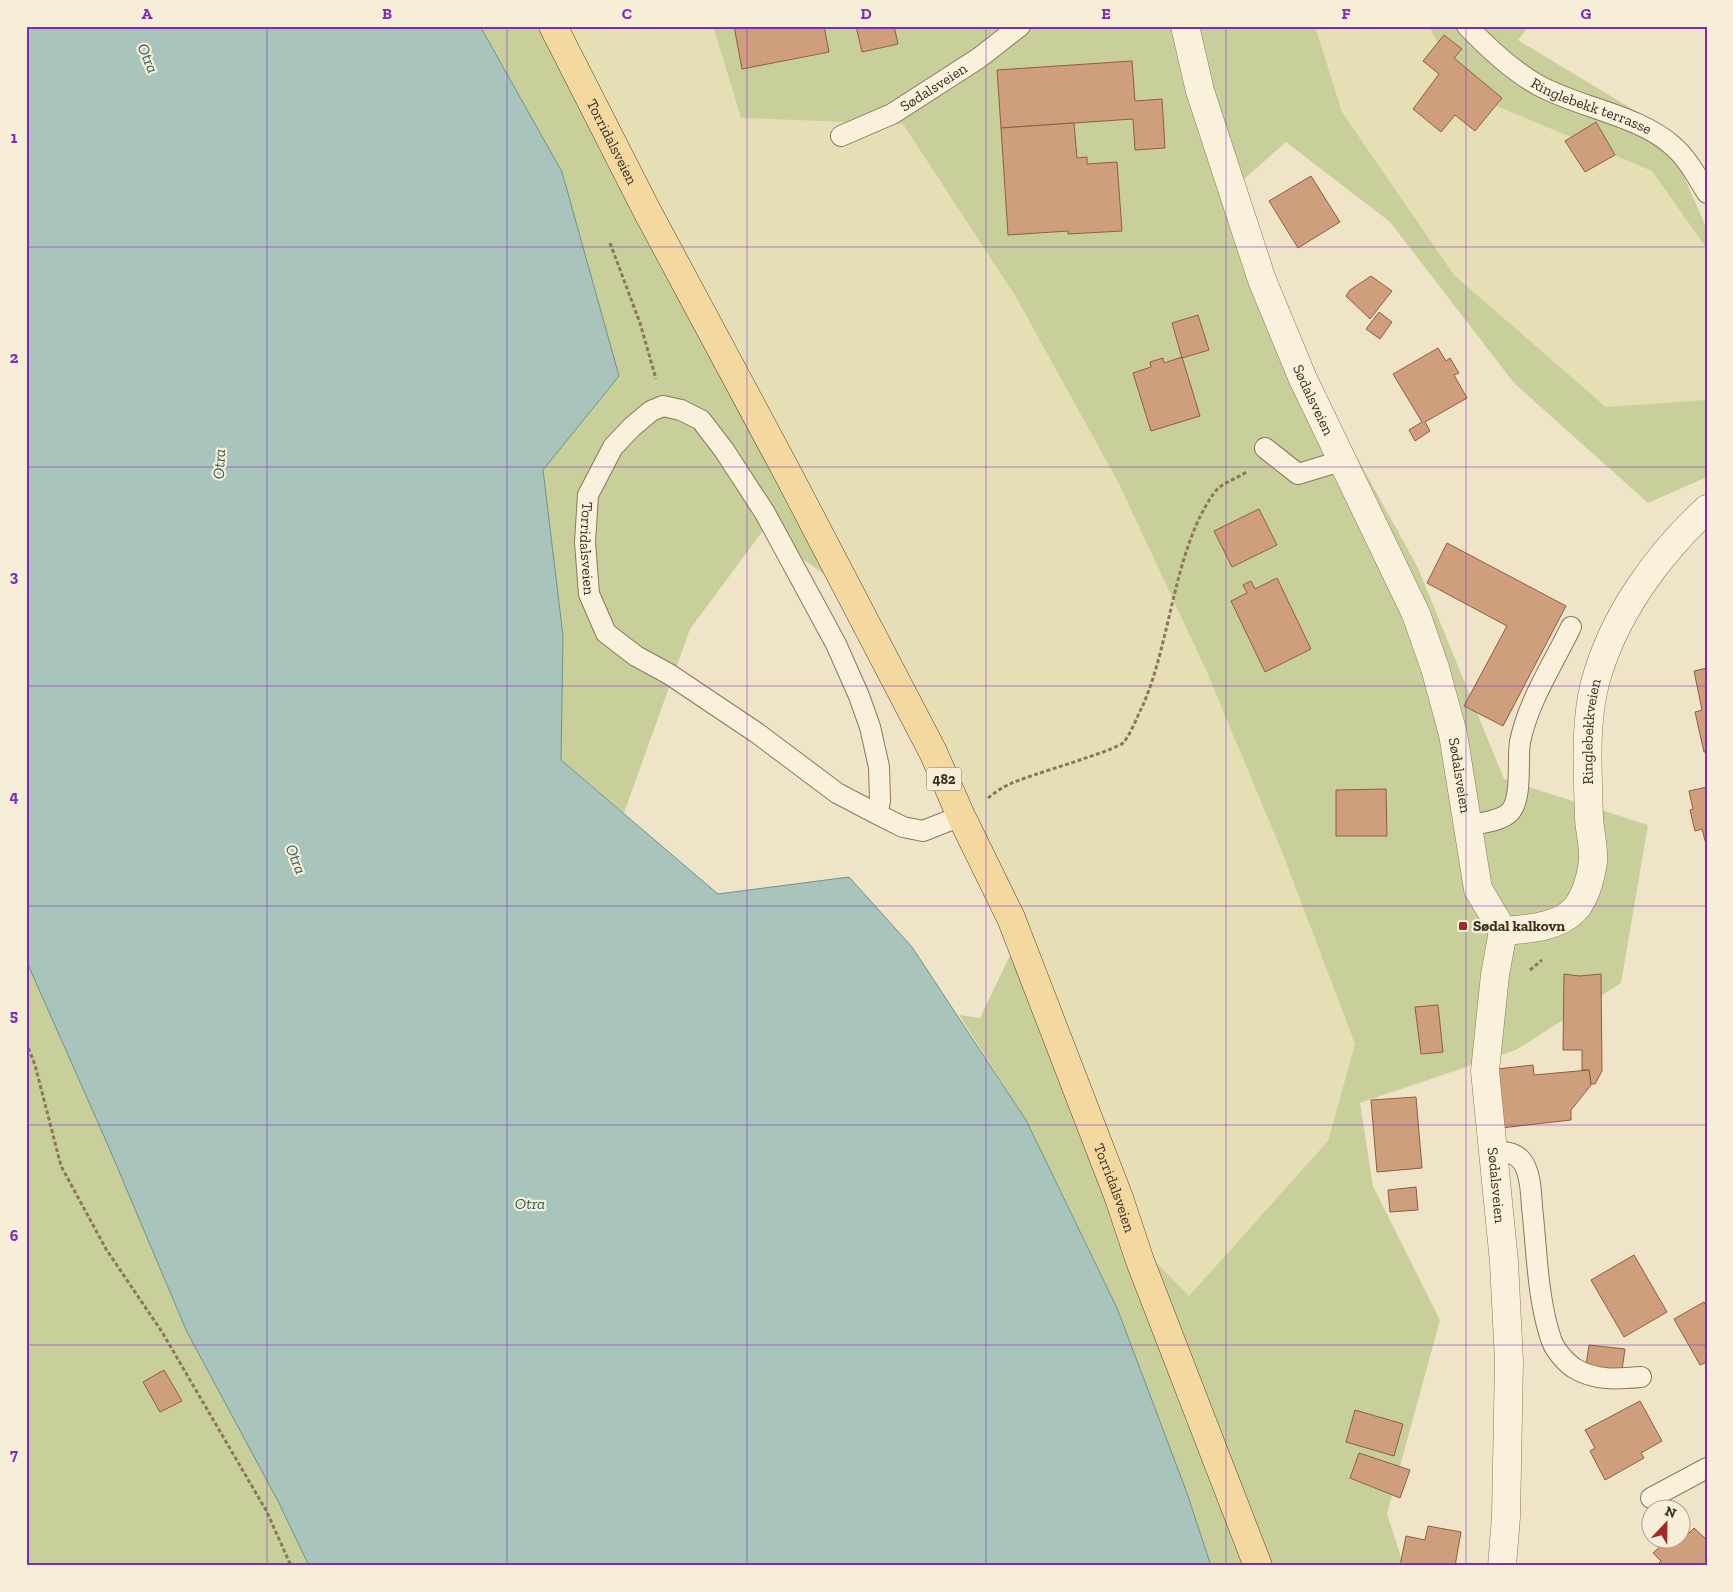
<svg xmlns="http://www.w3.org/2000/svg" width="1733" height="1592" font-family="'Zilla Slab',serif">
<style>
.farmland{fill:#e6deb5}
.green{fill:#c9cf9b}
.water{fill:#a9c4bc;stroke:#6f938a}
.building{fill:#cf9f7d;stroke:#8d5f41}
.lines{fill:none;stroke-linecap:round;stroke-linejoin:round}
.lane-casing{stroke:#8d765c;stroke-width:22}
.street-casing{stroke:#8d765c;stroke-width:29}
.primary-casing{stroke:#5b4430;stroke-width:29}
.path{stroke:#8d765c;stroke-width:3;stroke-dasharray:4 2.5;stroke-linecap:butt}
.lane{stroke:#faf1dc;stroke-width:20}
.street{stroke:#faf1dc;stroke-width:28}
.primary{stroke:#f3d9a0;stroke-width:28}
.grid{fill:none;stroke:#7b2cbf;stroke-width:1;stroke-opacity:0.55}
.poi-dot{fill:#9e2a2b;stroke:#f7eed8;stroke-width:2}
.labels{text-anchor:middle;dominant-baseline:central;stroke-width:4.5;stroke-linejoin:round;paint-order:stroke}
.shield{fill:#f7eed8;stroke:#756857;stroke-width:1}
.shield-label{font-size:14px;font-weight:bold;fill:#3d2e20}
.street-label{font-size:15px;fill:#3d2e20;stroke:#f7eed8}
.poi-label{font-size:15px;font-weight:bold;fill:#3d2e20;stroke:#f7eed8;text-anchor:start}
.water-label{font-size:16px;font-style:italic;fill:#2f5d5a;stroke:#f7eed8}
.neatline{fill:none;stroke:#7b2cbf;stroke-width:2}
.grid-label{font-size:16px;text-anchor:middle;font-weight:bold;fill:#7b2cbf}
</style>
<rect width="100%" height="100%" fill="#f0e4c8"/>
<g class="farmland">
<polygon points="552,26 713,26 741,118 903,123 1016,297 1119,484 1206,670 1282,852 1355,1044 1328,1141 1189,1296 1153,1259 1001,890"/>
<polygon points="1315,26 1429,26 1463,92 1652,171 1707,249 1705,400 1606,407 1454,275 1342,112"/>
</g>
<g class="green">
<polygon points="26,26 41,26 577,1566 26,1566"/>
<polygon points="480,26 552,26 962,802 1153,1259 1189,1296 1328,1141 1355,1044 1282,852 1206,670 1119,484 1016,297 903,124 741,118 713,26 1315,26 1342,112 1454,275 1606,407 1705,400 1707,387 1707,477 1648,503 1514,383 1390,222 1286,142 1242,181 1307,367 1418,568 1504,779 1648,825 1621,983 1516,1050 1360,1103 1373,1186 1440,1320 1387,1514 1404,1566 1211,1566 1187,1493 1117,1308 1026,1120 959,1015 980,1018 1012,951 842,586 762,532 690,629 624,813 561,760 563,636 543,470 619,376"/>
<polygon points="1429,26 1529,26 1518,40 1662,127 1707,229 1707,249 1652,171 1463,92"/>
</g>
<polygon class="water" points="26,26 480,26 562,172 619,376 543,470 563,636 561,760 718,894 849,877 912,947 1026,1120 1117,1308 1187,1493 1211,1566 309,1566 279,1503 187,1332 107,1143 26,960"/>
<g class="building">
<polygon points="734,26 824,26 829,52 742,69"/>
<polygon points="856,26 894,26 898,44 862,52"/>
<polygon points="1444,35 1462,49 1454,58 1502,98 1475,131 1455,115 1441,132 1413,109 1439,74 1423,61"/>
<polygon points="1132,61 1135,101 1162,99 1165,148 1135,150 1133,119 1001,128 997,70"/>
<polygon points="1596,122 1615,155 1585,172 1565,141"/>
<polygon points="1074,123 1077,158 1087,157 1087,164 1117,162 1122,231 1068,234 1068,231 1008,235 1001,128"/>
<polygon points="1311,176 1340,222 1298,248 1269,201"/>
<polygon points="1371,276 1392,291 1370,319 1346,296 1350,290"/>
<polygon points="1379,312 1392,322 1380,339 1366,329"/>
<polygon points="1198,315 1209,350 1182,358 1172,323"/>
<polygon points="1438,348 1446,361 1450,358 1459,373 1454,375 1467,398 1425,422 1430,431 1415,441 1409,430 1422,422 1393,374"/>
<polygon points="1182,357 1200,416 1151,431 1133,373 1151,367 1150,362 1163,358 1164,363"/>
<polygon points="1259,509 1277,545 1232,567 1214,531"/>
<polygon points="1447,543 1566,606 1503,726 1464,706 1507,626 1427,583"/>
<polygon points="1277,578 1311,649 1265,672 1231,601 1247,593 1243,585 1251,581 1255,589"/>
<polygon points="1707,668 1707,752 1704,752 1695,712 1702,710 1694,671"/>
<polygon points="1707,787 1707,848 1702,829 1695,831 1690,810 1693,809 1689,791"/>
<polygon points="1386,789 1387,836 1336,836 1336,790"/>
<polygon points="1564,974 1579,976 1601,974 1602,1071 1595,1084 1591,1084 1589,1070 1582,1070 1582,1050 1563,1050"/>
<polygon points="1438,1005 1443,1052 1421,1054 1415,1007"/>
<polygon points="1533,1065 1534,1075 1589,1070 1591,1085 1571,1110 1571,1120 1501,1128 1497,1069"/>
<polygon points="1416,1097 1422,1168 1377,1172 1371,1100"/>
<polygon points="1416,1187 1418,1210 1390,1212 1388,1190"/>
<polygon points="1634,1255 1667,1312 1624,1337 1591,1280"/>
<polygon points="1704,1302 1707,1308 1707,1362 1700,1365 1674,1319"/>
<polygon points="1589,1345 1625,1349 1622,1370 1586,1366"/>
<polygon points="164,1370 182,1401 160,1412 143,1382"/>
<polygon points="1640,1401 1662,1441 1641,1453 1644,1458 1605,1480 1590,1451 1595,1448 1585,1430"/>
<polygon points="1355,1410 1403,1424 1394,1456 1346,1442"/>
<polygon points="1359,1453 1410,1470 1400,1498 1350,1478"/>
<polygon points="1428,1526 1461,1532 1455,1566 1400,1566 1406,1536 1425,1540"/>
<polygon points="1694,1528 1707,1540 1707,1566 1656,1566 1661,1561 1653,1553 1667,1540 1680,1540 1680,1534 1684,1538"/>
</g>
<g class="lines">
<g class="lane-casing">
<g id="lane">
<path id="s1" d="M1467 26C1488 48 1511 70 1538 85 1579 108 1639 115 1673 146 1688 159 1697 177 1707 193"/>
<path id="s2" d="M841 136 892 114 979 58 1020 26"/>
<polyline points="1265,448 1298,474 1341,461"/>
<path id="s3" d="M877 814 880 801 879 767 870 727 859 696 836 644 765 513 724 450 701 420 681 410 663 406 651 411 632 427 613 447 588 495 585 542 589 594 606 633 636 656 669 674 757 733 837 793 877 814 903 827 923 831 961 816"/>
<path d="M1469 826C1481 823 1500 821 1509 813 1523 800 1517 760 1520 742 1528 702 1553 664 1571 627"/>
<path d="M1493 1152C1504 1152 1513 1151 1521 1160 1531 1171 1531 1194 1532 1207 1537 1250 1537 1297 1551 1339 1554 1349 1565 1362 1574 1368 1595 1381 1618 1379 1641 1377"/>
<polyline points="1651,1498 1707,1468"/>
</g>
</g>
<g class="street-casing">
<g id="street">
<path id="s4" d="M1185 26 1200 91 1262 280 1303 379 1416 614 1435 668 1453 734 1478 889 1503 931 1495 975 1485 1071 1504 1262 1509 1361 1506 1517 1502 1566"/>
<path id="s5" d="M1503 931C1527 929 1560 928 1577 907 1586 895 1591 876 1593 861 1594 847 1590 832 1589 819 1588 774 1584 726 1595 683 1613 616 1657 555 1707 509"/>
</g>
</g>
<g class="primary-casing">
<g id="primary">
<path id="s6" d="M553 26 646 209 788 474 933 752 961 816 1011 918 1119 1198 1140 1261 1258 1566"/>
</g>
</g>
<g class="path">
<polyline points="610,243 640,323 656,379"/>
<path d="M988 798C995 793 1002 787 1010 784 1028 775 1116 751 1124 742 1132 731 1137 717 1143 705 1171 641 1174 549 1214 493 1222 482 1237 479 1248 471"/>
<polyline points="1530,970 1542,960"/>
<polyline points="26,1042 35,1065 61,1166 106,1249 162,1332 267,1512 291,1566"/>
</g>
<use href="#lane" class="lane"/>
<use href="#street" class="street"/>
<use href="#primary" class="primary"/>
</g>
<path class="grid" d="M267 26V1566M507 26V1566M747 26V1566M986 26V1566M1226 26V1566M1466 26V1566M26 247H1707M26 467H1707M26 686H1707M26 906H1707M26 1125H1707M26 1345H1707"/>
<rect class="poi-dot" x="1458" y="921" width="10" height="10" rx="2.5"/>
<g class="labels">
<rect class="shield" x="926.5" y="767.5" width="35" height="23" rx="4"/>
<g class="shield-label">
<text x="944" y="779">482</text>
</g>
<g class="street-label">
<text stroke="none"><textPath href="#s2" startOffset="105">Sødalsveien</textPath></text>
<text stroke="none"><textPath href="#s1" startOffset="150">Ringlebekk terrasse</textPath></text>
<text stroke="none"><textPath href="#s6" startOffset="130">Torridalsveien</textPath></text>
<text stroke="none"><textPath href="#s4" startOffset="396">Sødalsveien</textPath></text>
<text stroke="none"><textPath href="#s3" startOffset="654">Torridalsveien</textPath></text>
<text stroke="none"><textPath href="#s5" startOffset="259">Ringlebekkveien</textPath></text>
<text stroke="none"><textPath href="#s4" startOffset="801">Sødalsveien</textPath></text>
<text stroke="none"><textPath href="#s4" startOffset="1221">Sødalsveien</textPath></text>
<text stroke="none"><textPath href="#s6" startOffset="1292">Torridalsveien</textPath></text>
</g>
<g class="poi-label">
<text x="1473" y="926">Sødal kalkovn</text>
</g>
<g class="water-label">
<text transform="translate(148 58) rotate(67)">Otra</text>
<text transform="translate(219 464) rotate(-87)">Otra</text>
<text transform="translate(296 859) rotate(68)">Otra</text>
<text x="530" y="1203">Otra</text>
</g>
</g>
<rect width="1733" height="1592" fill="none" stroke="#f7eed8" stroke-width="55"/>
<g transform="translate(1666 1524) rotate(22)"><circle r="24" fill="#f7eed8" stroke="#ada18e"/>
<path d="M0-4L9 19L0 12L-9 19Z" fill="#9e2a2b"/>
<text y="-8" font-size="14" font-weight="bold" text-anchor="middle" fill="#3d2e20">N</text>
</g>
<rect x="28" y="28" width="1678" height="1536" class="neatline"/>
<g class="grid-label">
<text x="147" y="19">A</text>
<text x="387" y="19">B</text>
<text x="627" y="19">C</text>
<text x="866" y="19">D</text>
<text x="1106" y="19">E</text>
<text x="1346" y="19">F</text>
<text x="1586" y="19">G</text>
<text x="14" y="143">1</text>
<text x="14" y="363">2</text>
<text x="14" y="582">3</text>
<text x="14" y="802">4</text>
<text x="14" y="1021">5</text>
<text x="14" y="1241">6</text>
<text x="14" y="1460">7</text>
</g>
</svg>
